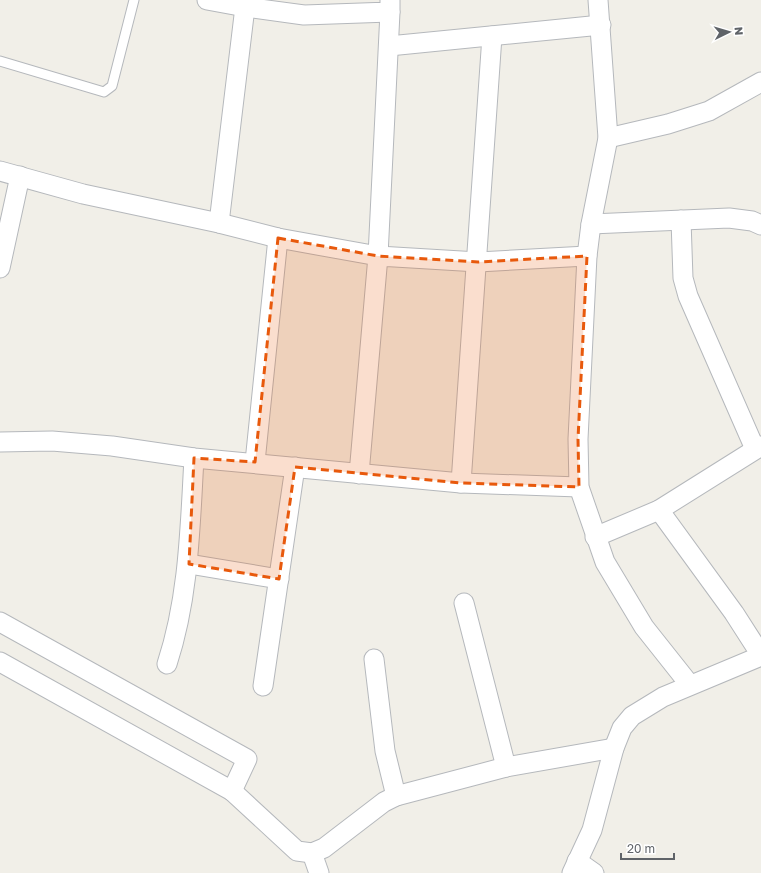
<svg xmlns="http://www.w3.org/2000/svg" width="761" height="873" font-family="'Golos Text',sans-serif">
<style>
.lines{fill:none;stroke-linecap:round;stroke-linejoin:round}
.service-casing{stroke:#b5b8bc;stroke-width:11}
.minor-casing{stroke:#b5b8bc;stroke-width:21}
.service{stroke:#fff;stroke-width:9}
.minor{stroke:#fff;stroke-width:19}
.marked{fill:#e8590c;fill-opacity:0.2;stroke:#e8590c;stroke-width:3;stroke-dasharray:8 5;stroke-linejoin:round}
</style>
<rect width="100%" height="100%" fill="#f1efe8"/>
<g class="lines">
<g class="service-casing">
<polyline id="service" points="0,61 104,92 112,86 134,0"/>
</g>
<g class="minor-casing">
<g id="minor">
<polyline points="207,0 245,7 304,15 390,12 390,0"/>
<polyline points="598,0 608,138 591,224 587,256 578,439 579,487 605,562 644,627 690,685"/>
<polyline points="389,46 601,25"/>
<polyline points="608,138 668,124 709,111 761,82"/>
<polyline points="0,171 83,194 219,223 278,238 378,256 390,12"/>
<polyline points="681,220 683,278 688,296 755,449"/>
<polyline points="219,223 245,7"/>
<polyline points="591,224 729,218 752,221 761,225"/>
<polyline points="0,268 20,176"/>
<polyline points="0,442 52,441 112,446 194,458 461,483 579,487"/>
<polyline points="255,462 278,238"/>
<polyline points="359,474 378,256 478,262 587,256"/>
<polyline points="461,483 492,36"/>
<polyline points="659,510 734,613 761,655"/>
<polyline points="595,537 659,510 761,446"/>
<polyline points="189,564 279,579"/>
<polyline points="464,603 506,767"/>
<polyline points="0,622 247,759 232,791 0,662"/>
<polyline points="374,659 385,751 396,796"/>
<path d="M167 664C189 597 190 528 194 458"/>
<polyline points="263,686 295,467"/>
<polyline points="232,791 297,851 312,853 324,848 384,802 396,796 506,767 614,748"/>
<polyline points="312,853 319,873"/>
<polyline points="577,861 594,873"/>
<polyline points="572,873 592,830 614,748 622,728 632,716 663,697 761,656"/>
</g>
</g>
<use href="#service" class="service"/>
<use href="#minor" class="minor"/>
</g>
<path class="marked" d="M278 238 378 256 478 262 587 256 578 439 579 487 461 483 295 467 279 579 189 564 194 458 255 462Z"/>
<g transform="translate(729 32) rotate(85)" stroke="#ffffff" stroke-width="3" paint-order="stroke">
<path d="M0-3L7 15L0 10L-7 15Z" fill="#5f6368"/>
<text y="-6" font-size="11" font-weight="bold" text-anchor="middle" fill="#5f6368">N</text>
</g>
<path d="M621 853v6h53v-6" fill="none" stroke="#5f6368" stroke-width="2"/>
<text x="627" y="853" font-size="12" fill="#5f6368" stroke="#ffffff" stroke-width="3" paint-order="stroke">20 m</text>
</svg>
